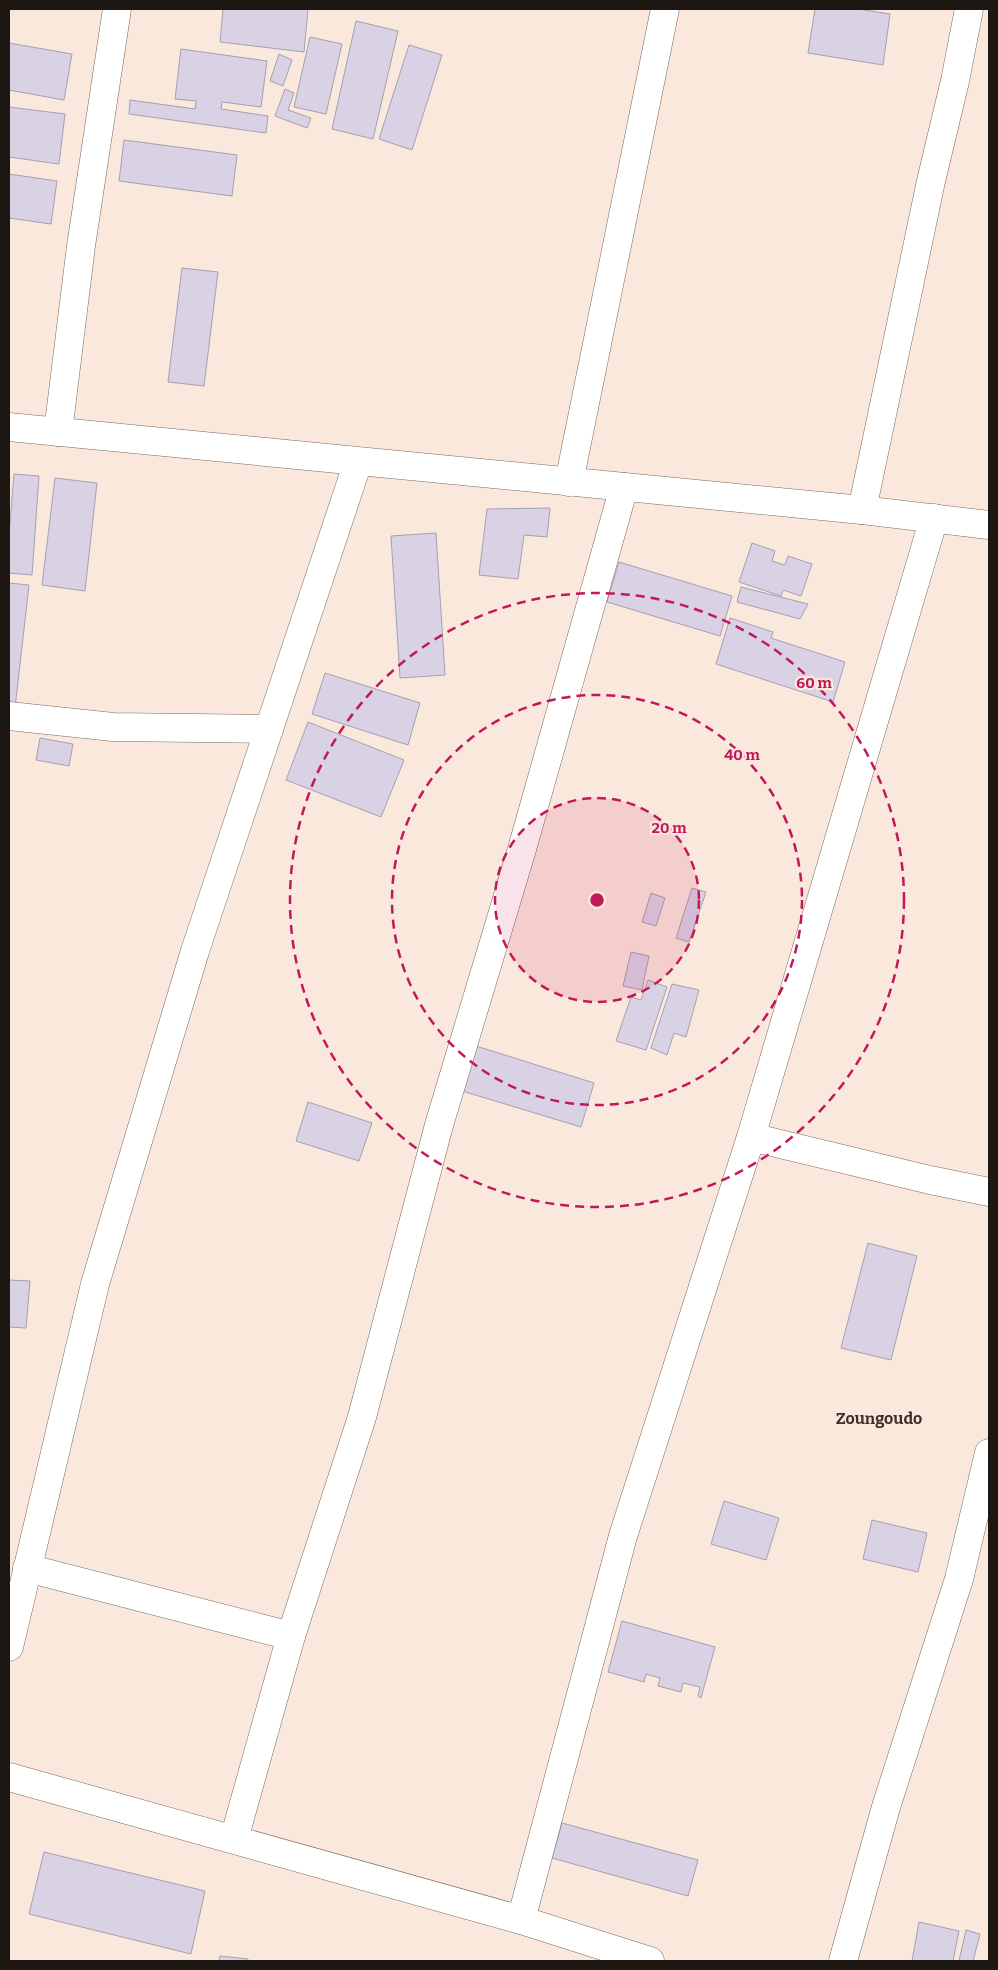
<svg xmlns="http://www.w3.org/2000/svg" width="998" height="1970" font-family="Bitter,serif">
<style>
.building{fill:#d8d2e4;stroke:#a59fb1}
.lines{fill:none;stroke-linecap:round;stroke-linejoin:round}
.street-casing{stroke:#796a5f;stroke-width:29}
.secondary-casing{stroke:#796a5f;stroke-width:29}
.street{stroke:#fff;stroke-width:28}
.secondary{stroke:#fff;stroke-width:28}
.ring{fill:none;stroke:#c2185b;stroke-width:2.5;stroke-dasharray:9 6}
.labels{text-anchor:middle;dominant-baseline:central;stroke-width:4.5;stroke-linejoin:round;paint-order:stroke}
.neighbourhood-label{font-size:16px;font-weight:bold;fill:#3c2f25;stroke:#fae8dc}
.centre{fill:#c2185b;stroke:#fae8dc;stroke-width:2.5}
.ring-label{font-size:15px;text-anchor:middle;font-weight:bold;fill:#c2185b;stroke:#fae8dc;stroke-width:4.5;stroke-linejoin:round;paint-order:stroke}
</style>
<rect width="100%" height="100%" fill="#fae8dc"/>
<g class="building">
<polygon points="223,9 308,9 304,52 220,42"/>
<polygon points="815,9 858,9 890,14 883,65 808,53"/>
<polygon points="356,21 398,31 373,139 332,129"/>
<polygon points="310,37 342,44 326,114 294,107"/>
<polygon points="9,43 72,54 64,100 9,90"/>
<polygon points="409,45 442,55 412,150 379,139"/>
<polygon points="181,49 267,61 261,107 222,102 221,109 268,116 266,133 129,114 130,100 195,109 196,101 175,99"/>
<polygon points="279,54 292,60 283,86 270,81"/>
<polygon points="285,89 294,93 288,110 311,118 307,128 275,116"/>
<polygon points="9,107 65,114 59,164 9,157"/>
<polygon points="124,140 237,155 232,196 119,181"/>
<polygon points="9,174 57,181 51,224 9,218"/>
<polygon points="182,268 218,272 204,386 168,382"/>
<polygon points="14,474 39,476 32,575 9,573 9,535"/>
<polygon points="55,478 97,483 85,591 42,585"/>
<polygon points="550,508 547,537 524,535 518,579 479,575 487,509"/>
<polygon points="436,533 445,675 400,678 391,536"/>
<polygon points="752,543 775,551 772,561 785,565 788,556 812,564 801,596 783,590 781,596 739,582"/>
<polygon points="619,562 732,596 720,636 607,602"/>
<polygon points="9,583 29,585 15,708 9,707"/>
<polygon points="741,587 808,604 800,619 737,602"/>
<polygon points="730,618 773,632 771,638 845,662 833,702 716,664"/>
<polygon points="325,673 420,703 408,745 312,714"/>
<polygon points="308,722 404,760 381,817 286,780"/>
<polygon points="40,738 73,744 69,766 36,760"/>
<polygon points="692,888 706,892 689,942 676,938"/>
<polygon points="651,893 665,898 656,926 642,922"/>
<polygon points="631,952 649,956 642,990 623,986"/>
<polygon points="648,980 667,987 646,1050 616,1041 631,997 641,1000"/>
<polygon points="672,984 699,990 686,1037 674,1033 667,1055 651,1048"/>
<polygon points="476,1046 594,1083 581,1127 462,1091"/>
<polygon points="308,1102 372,1123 359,1161 296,1141"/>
<polygon points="868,1243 917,1256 891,1360 841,1348"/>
<polygon points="9,1280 30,1281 26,1328 9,1327"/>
<polygon points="724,1501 779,1518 766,1560 711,1544"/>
<polygon points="872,1520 927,1533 918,1572 863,1559"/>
<polygon points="622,1621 715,1647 701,1698 698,1696 700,1687 683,1683 681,1692 658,1686 660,1678 646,1674 644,1682 608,1672"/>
<polygon points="562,1823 698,1860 688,1896 552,1858"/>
<polygon points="44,1852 205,1891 191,1954 29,1914"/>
<polygon points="919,1922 959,1931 953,1961 912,1961"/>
<polygon points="966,1930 980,1934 973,1961 959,1961"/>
<polygon points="220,1956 248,1959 248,1961 219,1961"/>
</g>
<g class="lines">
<g class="street-casing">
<g id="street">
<polyline points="58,432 81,246 117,9"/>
<polyline points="569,482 665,9"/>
<polyline points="862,510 931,181 955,81 969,9"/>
<polyline points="9,716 113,727 269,729"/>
<polyline points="751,1137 930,1180 989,1192"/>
<polyline points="27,1568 291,1636"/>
<polyline points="9,1647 95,1284 195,951 358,462"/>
<polyline points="9,1777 521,1920 650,1961"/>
<polyline points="234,1839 291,1636 362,1417 439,1125 522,849 624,487"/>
<polyline points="521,1920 623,1536 751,1137 934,518"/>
<polyline points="843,1961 886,1807 959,1579 989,1453"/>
</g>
</g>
<g class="secondary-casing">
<polyline id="secondary" points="9,427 862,510 989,525"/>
</g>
<use href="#street" class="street"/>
<use href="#secondary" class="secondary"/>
</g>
<circle cx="597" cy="900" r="102" fill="#c2185b" fill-opacity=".12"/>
<g class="ring">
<circle cx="597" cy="900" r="102"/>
<circle cx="597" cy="900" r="205"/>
<circle cx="597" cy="900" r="307"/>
</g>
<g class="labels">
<g class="neighbourhood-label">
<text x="879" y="1418">Zoungoudo</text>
</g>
</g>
<circle cx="597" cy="900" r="8" class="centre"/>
<g class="ring-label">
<text x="814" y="688">60 m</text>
<text x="742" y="760">40 m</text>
<text x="669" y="833">20 m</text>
</g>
<rect width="998" height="1970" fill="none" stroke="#1d1713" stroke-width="20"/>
</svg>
